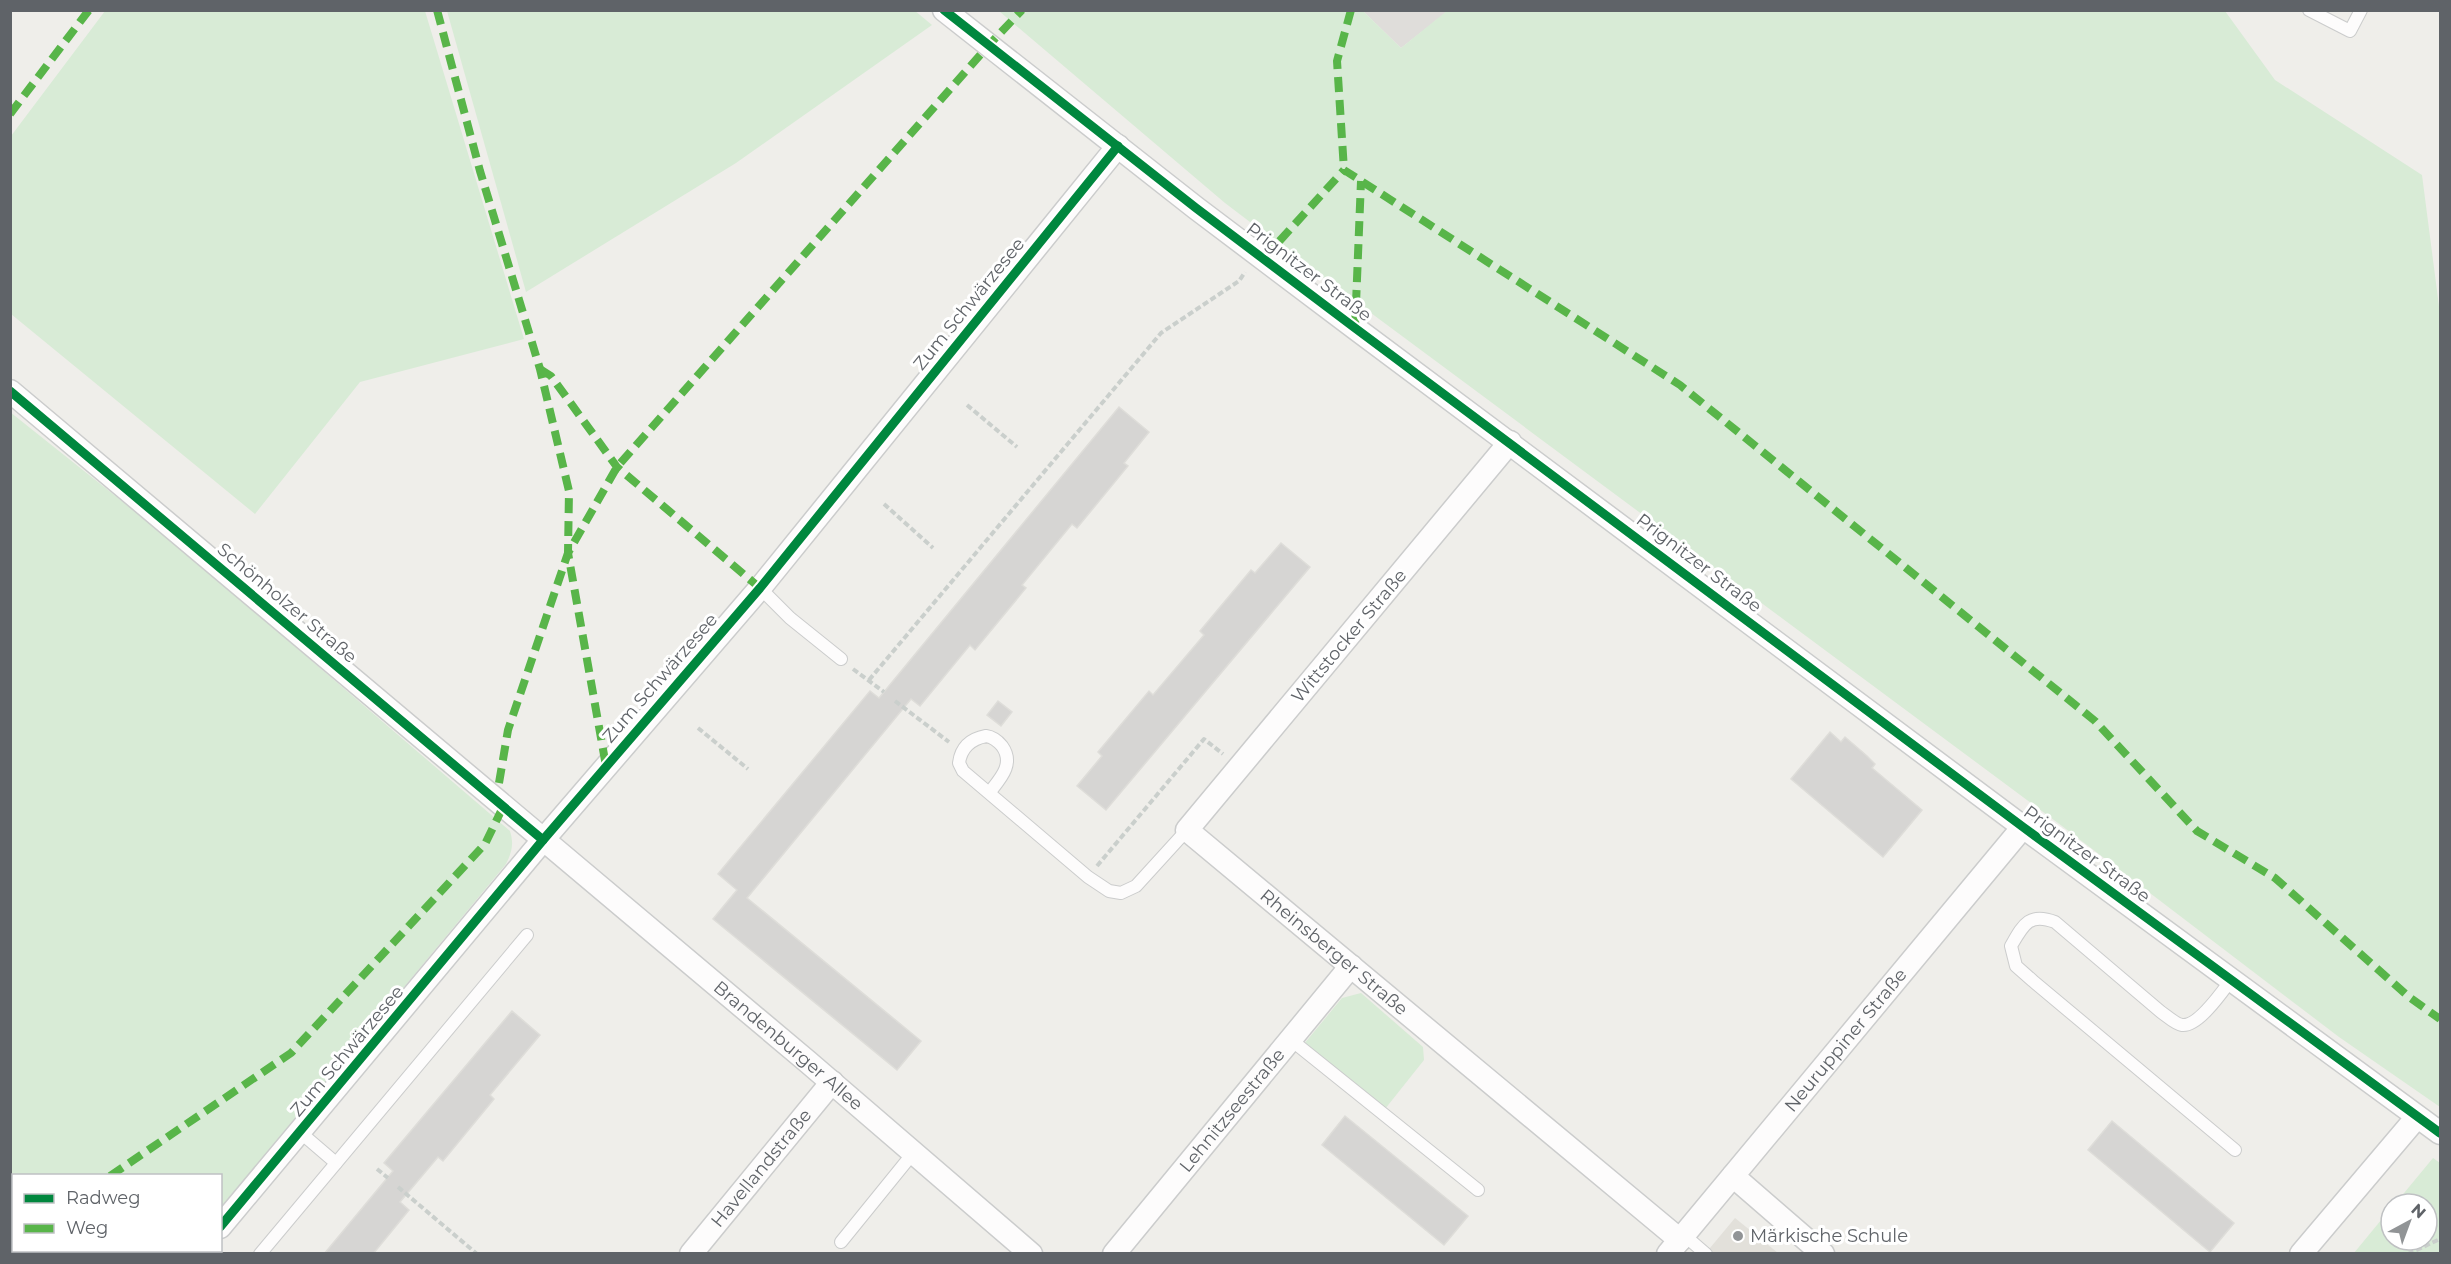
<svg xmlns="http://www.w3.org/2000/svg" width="2451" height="1264" font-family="Montserrat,sans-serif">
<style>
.industrial{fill:#dfddda}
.education{fill:#e2e0da}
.green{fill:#d8ebd6}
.building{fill:#d6d5d3;stroke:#deddd9;stroke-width:1.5}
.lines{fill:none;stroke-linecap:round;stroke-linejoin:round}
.lane-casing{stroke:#cbcccc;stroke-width:14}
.street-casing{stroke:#cbcccc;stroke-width:25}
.path{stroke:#cacfcc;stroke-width:4;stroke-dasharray:6 3;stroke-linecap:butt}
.lane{stroke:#fdfcfc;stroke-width:12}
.street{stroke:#fdfcfc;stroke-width:22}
.quiet{stroke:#58b549;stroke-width:8;stroke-dasharray:15 8;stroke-linecap:butt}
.cycleway-casing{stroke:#fff;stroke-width:13}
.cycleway{stroke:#00873e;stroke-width:9}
.poi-dot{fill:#919496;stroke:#fff;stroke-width:2}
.labels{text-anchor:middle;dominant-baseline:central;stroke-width:6;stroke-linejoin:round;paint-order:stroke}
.street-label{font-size:18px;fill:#5f6368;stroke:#fff}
.poi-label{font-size:18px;fill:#5f6368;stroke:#fff;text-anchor:start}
</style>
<rect width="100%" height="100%" fill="#efeeea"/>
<polygon class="industrial" points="1363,11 1448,11 1401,48"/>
<polygon class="education" points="1735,1218 1778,1253 1705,1254"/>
<g class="green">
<polygon points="914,10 932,25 736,163 526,292 447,11"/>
<polygon points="1448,10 2225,11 2275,80 2422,175 2440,314 2440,1107 2339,1037 2062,826 1313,270 1225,203 999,11 1363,11 1401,48"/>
<polygon points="105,11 425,11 524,339 360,382 255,514 11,314 11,136"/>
<path d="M10 412 172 541 510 831C514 844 512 852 506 864L221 1208 220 1176H14V1250L185 1251 183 1253H11Z"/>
<polygon points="1361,993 1423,1047 1424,1060 1385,1109 1304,1044 1342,998"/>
<polygon points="2433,1158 2440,1163 2440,1253 2354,1253 2391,1208 2391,1240 2427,1240 2427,1204 2395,1204"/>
</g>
<g class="building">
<polygon points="1119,407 1149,432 1124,463 1128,466 1077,528 1072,524 1022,585 1026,588 975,650 970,645 920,706 911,699 747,898 921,1041 897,1070 713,919 737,890 718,874 870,691 879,698"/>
<polygon points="1281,543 1310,567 1106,810 1077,786 1102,756 1098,752 1149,691 1153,695 1204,635 1200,631 1251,570 1255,573"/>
<polygon points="998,701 1012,712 1001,726 987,715"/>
<polygon points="1830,732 1841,742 1845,737 1867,756 1875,764 1872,768 1922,810 1883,857 1791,779"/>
<polygon points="512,1011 540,1035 490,1095 494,1099 443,1161 438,1157 400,1202 409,1210 373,1254 324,1254 393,1171 384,1163"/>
<polygon points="1345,1116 1468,1216 1444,1245 1322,1145"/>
<polygon points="2112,1121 2234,1223 2210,1252 2088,1150"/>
</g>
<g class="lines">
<g class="lane-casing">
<g id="lane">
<polyline points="2309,10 2350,31 2361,10"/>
<polyline points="760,588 790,618 841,659"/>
<path d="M989 793C1000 779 1015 764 1002 746 997 740 993 737 986 736 970 739 961 748 959 763L963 771 1088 877 1109 891 1121 893 1136 886 1187 830"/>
<path d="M2231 980C2222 992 2198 1027 2182 1025 2175 1024 2167 1016 2161 1012L2055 922C2029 912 2023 925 2011 946L2016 966 2033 981 2235 1150"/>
<polyline points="1290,1039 1478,1190"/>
<polyline points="301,1133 336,1163"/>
<polyline points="1684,1235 1706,1254"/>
<polyline points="841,1242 914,1152"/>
<polyline points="260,1254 527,935"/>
</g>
</g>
<g class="street-casing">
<g id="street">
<polyline points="944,10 1196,208 1355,328 2023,827 2440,1133"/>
<path id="s1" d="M10 391 808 1062 1031 1254"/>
<path id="s2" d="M1510 442 1187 830 1680 1240"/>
<polyline points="1733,1176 1823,1254"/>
<polyline points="220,1227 543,840 760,588 1118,146"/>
<polyline points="198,1254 201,1250"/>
<path id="s3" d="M691 1254 832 1082"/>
<path id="s4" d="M1114 1254 1351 966"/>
<path id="s5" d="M1668 1254 2023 827"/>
<polyline points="2301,1254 2417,1117"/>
</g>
</g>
<g class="path">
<polyline points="967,405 1017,447"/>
<polyline points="884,504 933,548"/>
<polyline points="853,669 884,692"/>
<polyline points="869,680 1161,333 1239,281 1245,272"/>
<polyline points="895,701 949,742"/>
<polyline points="698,728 748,769"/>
<polyline points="1097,866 1204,739 1223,754"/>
<polyline points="377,1169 388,1178"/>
<polyline points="398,1187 477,1254"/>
<polyline points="2408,1254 2440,1239"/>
</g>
<use href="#lane" class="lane"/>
<use href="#street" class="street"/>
<g class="quiet">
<polyline points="437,10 480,171 540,369 569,491 568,553 606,766"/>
<polyline points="1351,10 1337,61 1344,170 1680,385 2095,721 2197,831 2275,878 2409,997 2440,1019"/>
<polyline points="10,114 89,10"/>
<polyline points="1264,258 1344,170"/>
<polyline points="1355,328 1361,181"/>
<polyline points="540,369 551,376 617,467 760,588"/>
<polyline points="499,783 508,730 568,553 617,467 989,45 1022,10"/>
<polyline points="110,1176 291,1053 485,844 503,807"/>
<polyline points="10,1248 14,1246"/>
</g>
<g class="cycleway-casing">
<g id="cycleway">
<polyline points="944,10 1196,208 1355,328 2023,827 2440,1133"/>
<polyline points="10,391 543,840"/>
<polyline points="220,1227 543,840 760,588 1118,146"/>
</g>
</g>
<use href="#cycleway" class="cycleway"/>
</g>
<circle class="poi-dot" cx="1738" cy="1236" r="6"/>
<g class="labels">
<g class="street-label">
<text transform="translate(1309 272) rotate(37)">Prignitzer Straße</text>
<text transform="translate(969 304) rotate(-51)">Zum Schwärzesee</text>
<text transform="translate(1699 563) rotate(37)">Prignitzer Straße</text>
<text transform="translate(287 603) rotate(40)">Schönholzer Straße</text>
<text transform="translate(1349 636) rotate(-50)">Wittstocker Straße</text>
<text transform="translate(660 678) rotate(-49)">Zum Schwärzesee</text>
<text transform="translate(2087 854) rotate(36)">Prignitzer Straße</text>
<text stroke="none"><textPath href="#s2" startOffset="696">Rheinsberger Straße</textPath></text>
<text stroke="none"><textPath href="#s5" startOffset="278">Neuruppiner Straße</textPath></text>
<text stroke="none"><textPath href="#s1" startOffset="1017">Brandenburger Allee</textPath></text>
<text transform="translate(347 1051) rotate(-50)">Zum Schwärzesee</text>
<text stroke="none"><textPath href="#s4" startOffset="186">Lehnitzseestraße</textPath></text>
<text stroke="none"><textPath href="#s3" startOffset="111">Havellandstraße</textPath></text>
</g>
<g class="poi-label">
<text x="1750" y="1236">Märkische Schule</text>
</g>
</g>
<rect width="2451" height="1264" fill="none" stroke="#5f6368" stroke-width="24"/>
<rect x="12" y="1174" width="210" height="78" fill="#ffffff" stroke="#bfc1c3" stroke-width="1.5"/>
<rect x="24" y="1194" width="30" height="9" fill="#00873e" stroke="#bfc1c3" stroke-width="1.5"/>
<text x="66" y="1204" font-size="18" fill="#5f6368">Radweg</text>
<rect x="24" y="1224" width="30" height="9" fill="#58b549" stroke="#bfc1c3" stroke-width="1.5"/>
<text x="66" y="1234" font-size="18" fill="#5f6368">Weg</text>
<g transform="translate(2409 1222) rotate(41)"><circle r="28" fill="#ffffff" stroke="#bfc1c3" stroke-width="1.5"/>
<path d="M0-4.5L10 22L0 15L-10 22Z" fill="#919496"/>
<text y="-9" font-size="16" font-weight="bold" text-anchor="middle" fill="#5f6368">N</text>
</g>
</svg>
